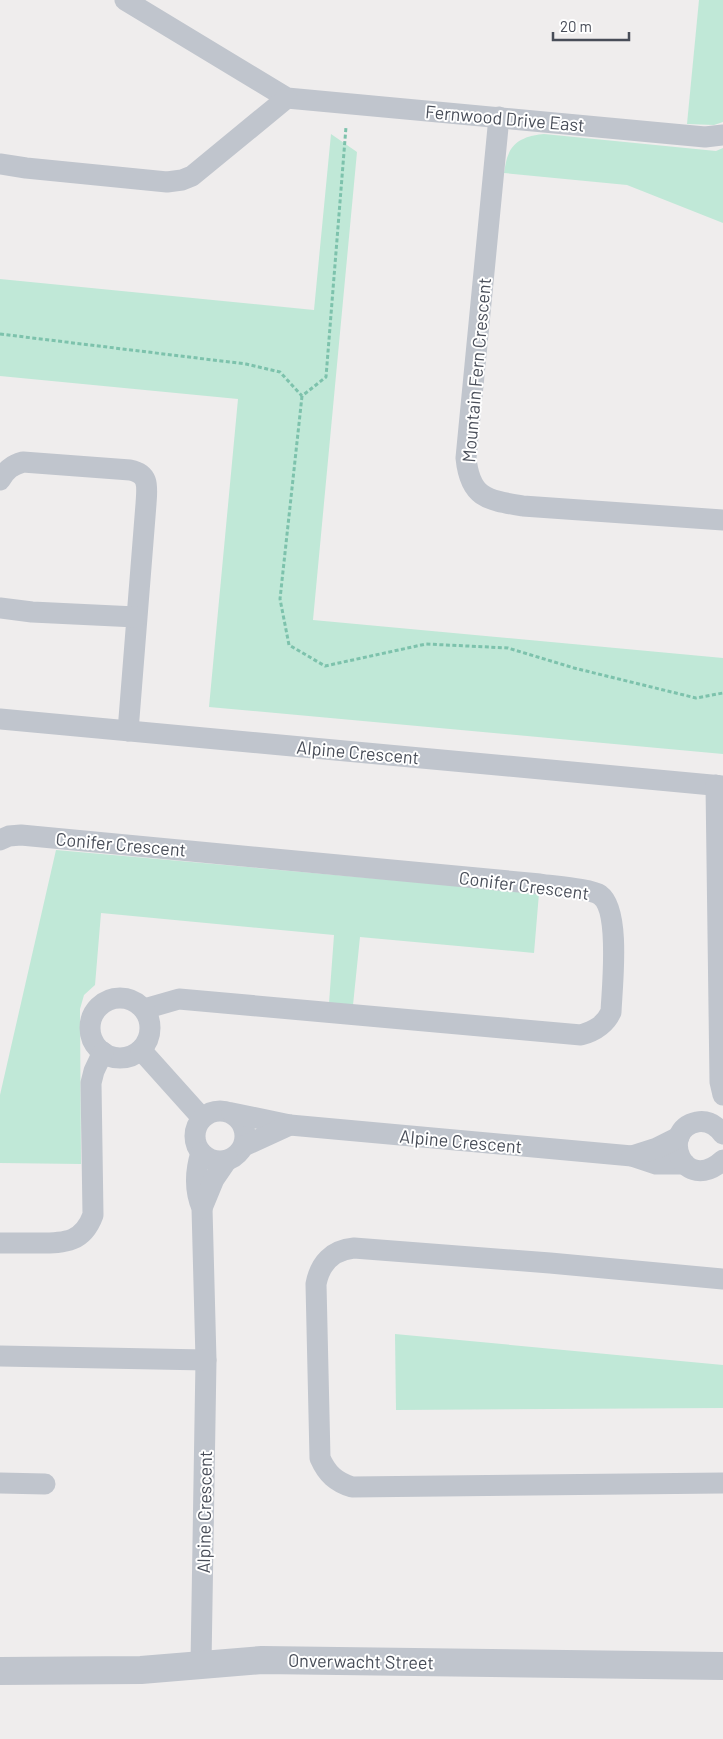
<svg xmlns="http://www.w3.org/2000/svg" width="723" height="1739" viewBox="0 0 723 1739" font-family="Barlow,sans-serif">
<rect width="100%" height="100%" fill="#efeded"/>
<g fill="#c0e8d7">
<path d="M699,0H723V122L714,125L687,124Z"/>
<path d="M331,134L357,152L313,620L723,658V754L209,707L238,399L0,376V279L314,310Z"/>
<path d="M544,134L716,151L723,148V223L627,185L504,173C505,167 506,159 509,153C515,139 531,135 544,134Z"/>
<path d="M56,850L539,893L534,953L360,937L353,1005L329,1003L334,935L101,913L95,985L84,995L80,1009L81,1164L0,1163V1095Z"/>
<path d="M395,1334L723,1365V1408L396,1410Z"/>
</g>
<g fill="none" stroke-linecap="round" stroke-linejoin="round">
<g stroke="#7dc2ac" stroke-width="3" stroke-dasharray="4 2.5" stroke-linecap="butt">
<path d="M0,334L246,364L280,372L302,396L326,377L346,127"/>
<path d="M302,396L280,599L289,645L325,666L426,644L508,648L574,668L696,698L723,693"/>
</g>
<g stroke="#c0c5cd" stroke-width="21">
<path d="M125,0L287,98L705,137L723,135"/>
<path d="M499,117L466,458C470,498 487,500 523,506L723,520"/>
<path d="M0,164L26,168L167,182L182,180L192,176L287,98"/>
<path d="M0,480C6,470 12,465 23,462L130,470C150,474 147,487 146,504L128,731"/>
<path d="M0,608L32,612L136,617"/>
<path d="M0,719L723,786"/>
<path d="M716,785L720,1082L723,1095"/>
<path d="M0,840L9,836L21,835L540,884C552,886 592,889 600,895C621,910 612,987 611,1012C605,1025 595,1031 581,1035L179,999L144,1009"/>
<circle cx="120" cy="1028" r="30"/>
<path d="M141,1050L202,1118"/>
<circle cx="220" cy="1136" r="25"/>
<path d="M232,1113L290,1125L632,1156L656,1164H685"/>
<path d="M723,1134C716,1125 708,1120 697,1122C658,1130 683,1196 723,1160"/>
<path d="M244,1146L290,1125"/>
<path d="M201,1153C195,1172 194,1189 202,1208L206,1360L201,1664"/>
<path d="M632,1156L657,1148L679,1137"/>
<path d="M202,1208L214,1179L227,1160"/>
<path d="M0,1243C13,1243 26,1243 39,1243C66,1243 83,1242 93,1215L91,1083L94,1071L103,1052"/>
<path d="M723,1279L550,1263L354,1248C332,1250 320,1263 316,1284L320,1458C327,1474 336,1482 352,1487L723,1483"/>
<path d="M0,1356L206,1360"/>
<path d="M0,1483L45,1484"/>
</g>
<path stroke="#c0c5cd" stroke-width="28" d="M0,1671L141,1670L262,1660L723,1666"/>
</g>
<g text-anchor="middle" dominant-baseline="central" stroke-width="4" stroke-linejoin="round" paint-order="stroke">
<g font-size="18" fill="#484d58" stroke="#fff">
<text transform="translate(505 118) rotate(5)">Fernwood Drive East</text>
<text transform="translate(476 370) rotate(-85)">Mountain Fern Crescent</text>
<text transform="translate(358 752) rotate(5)">Alpine Crescent</text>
<text transform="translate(121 844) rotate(5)">Conifer Crescent</text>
<text transform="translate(524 885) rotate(7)">Conifer Crescent</text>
<text transform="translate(461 1141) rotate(5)">Alpine Crescent</text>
<text transform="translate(204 1512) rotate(-89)">Alpine Crescent</text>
<text transform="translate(361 1661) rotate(1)">Onverwacht Street</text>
</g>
</g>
<path d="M553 32v8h76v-8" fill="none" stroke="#484d58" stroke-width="2.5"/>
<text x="560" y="32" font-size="15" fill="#484d58" stroke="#ffffff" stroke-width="4" paint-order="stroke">20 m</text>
</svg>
